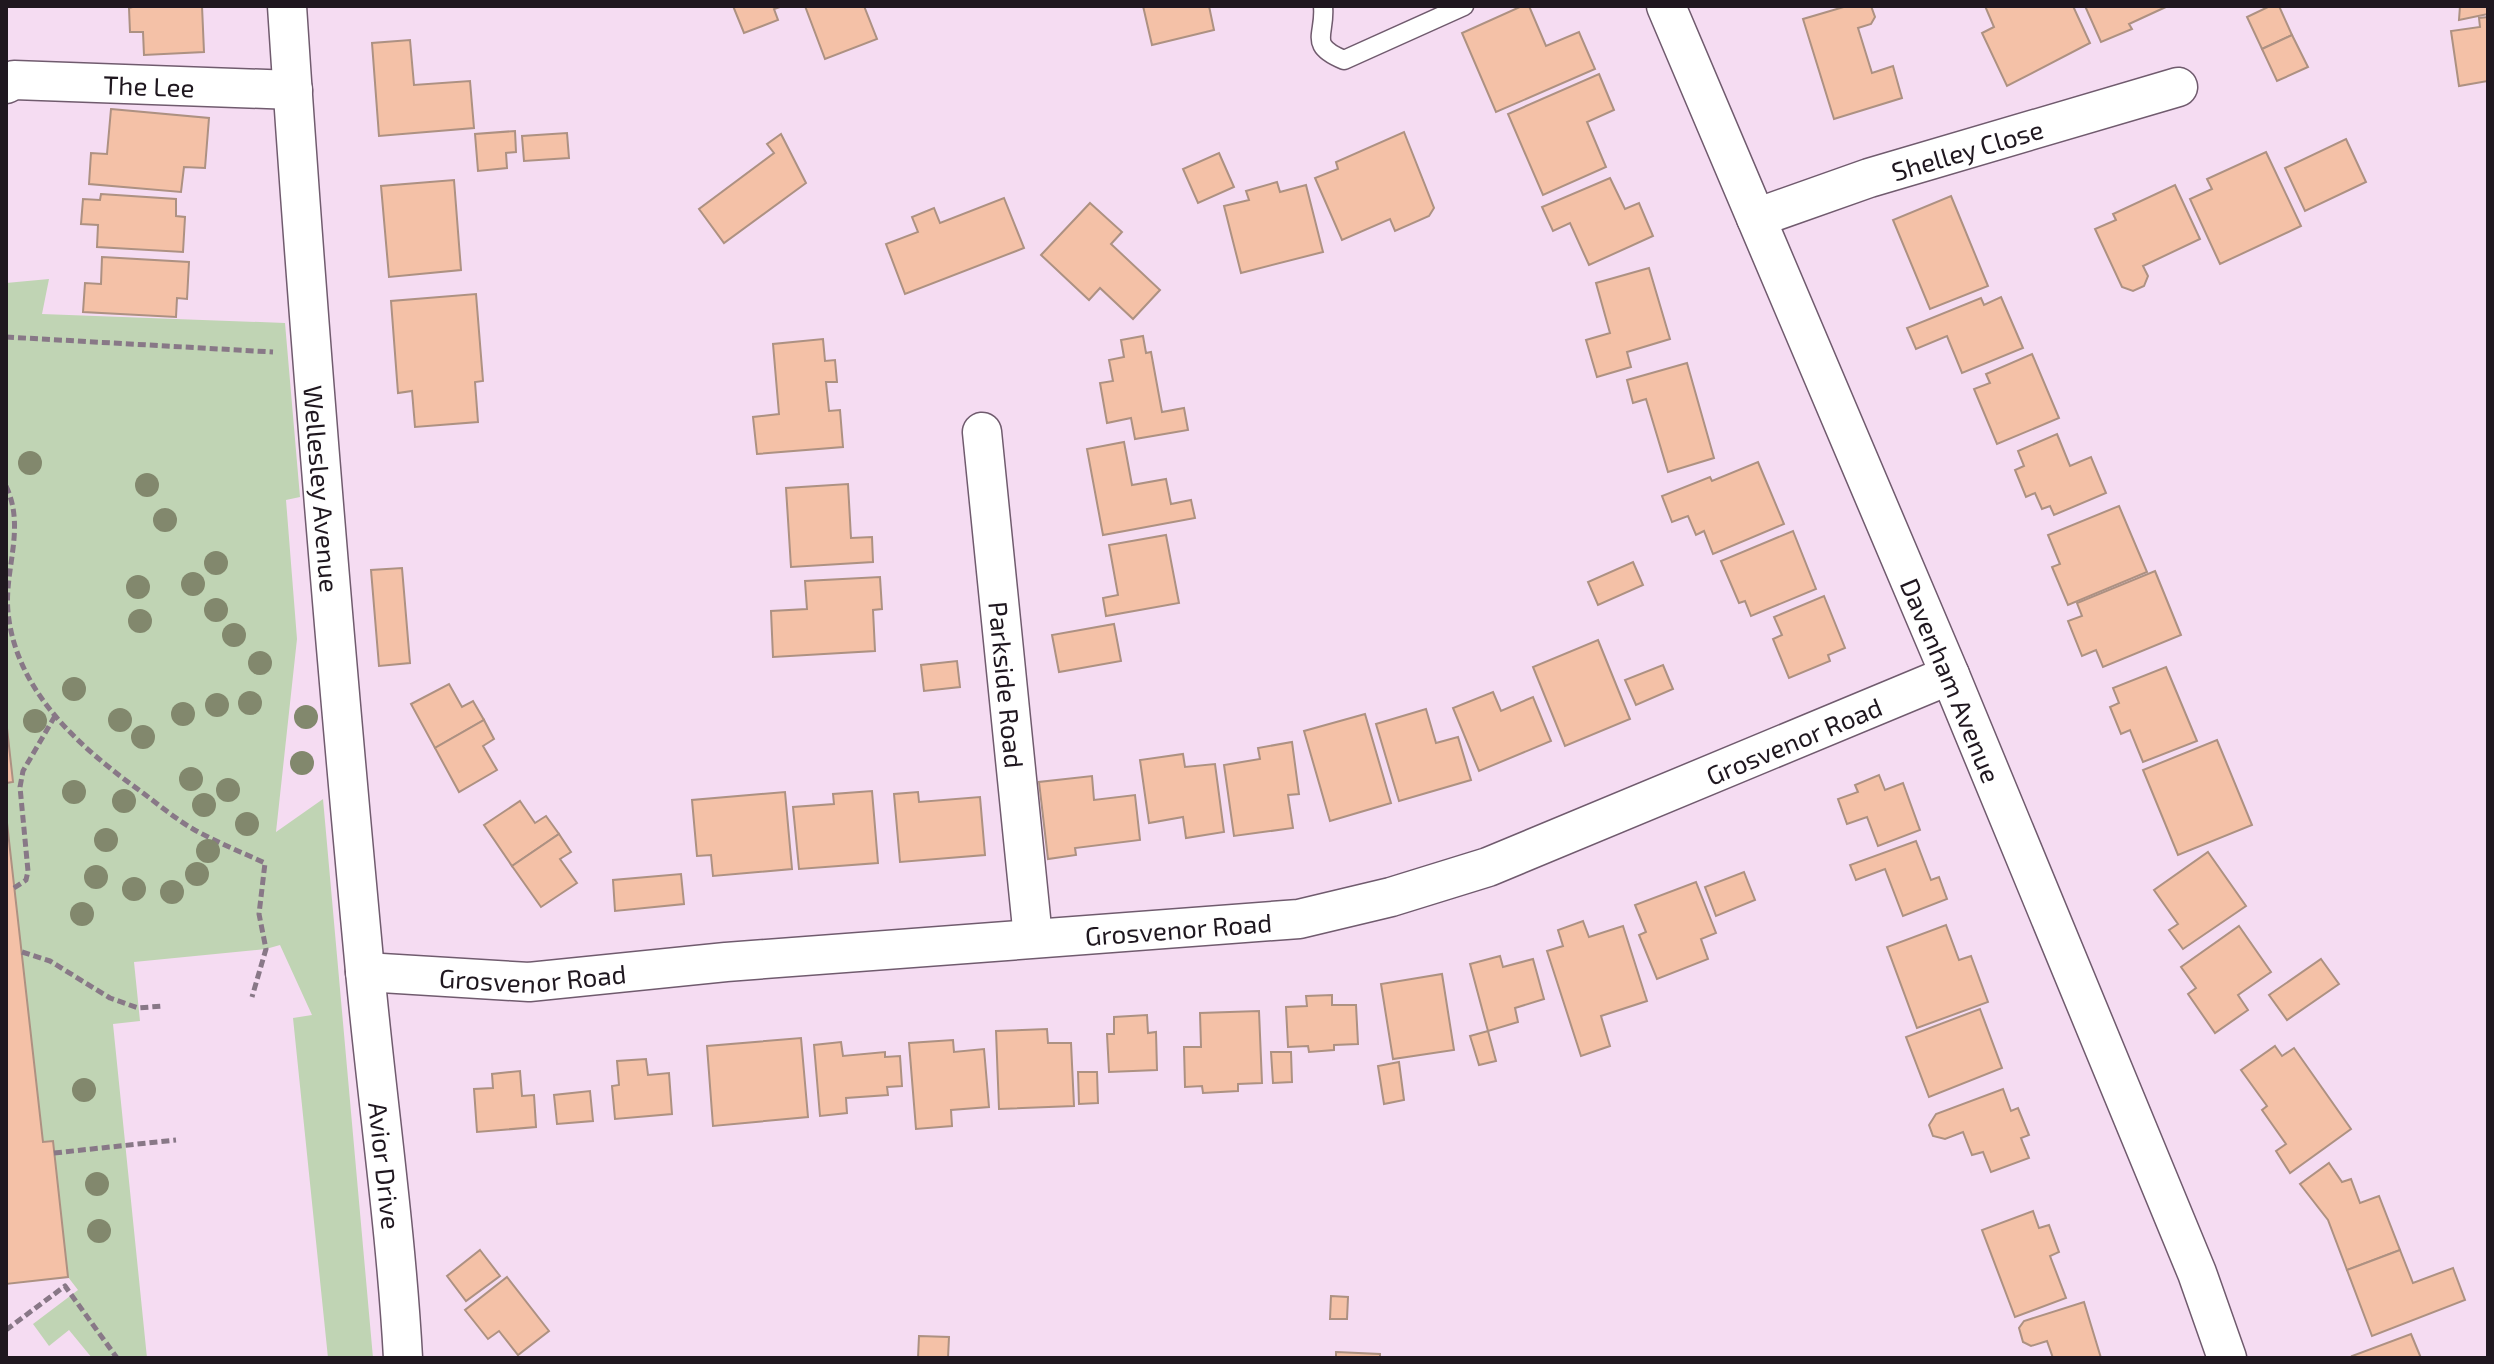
<svg xmlns="http://www.w3.org/2000/svg" width="2494" height="1364" viewBox="0 0 2494 1364" font-family="'Exo 2',sans-serif">
<rect width="100%" height="100%" fill="#f5dcf2"/>
<path fill="#c0d4b4" d="M49,279L42,314L285,323L300,497L286,500L297,639L276,832L323,799L373,1358H328L293,1018L312,1015L280,945L266,949L134,962L140,1021L113,1024L147,1358H92L69,1330L49,1346L33,1324L78,1290L68,1277L53,1142H43L6,815V783L13,781L6,719V283Z"/>
<g fill="#f4c1a7" stroke="#ad9182" stroke-width="2">
<path d="M136,6H202L204,52L144,55L143,32H130L129,8Z"/>
<path d="M733,6H783L774,9L778,20L744,33Z"/>
<path d="M805,6H864L877,39L825,59Z"/>
<path d="M1143,6H1209L1214,30L1152,45Z"/>
<path d="M1522,6H1529L1546,46L1579,32L1595,69L1496,112L1462,33Z"/>
<path d="M1847,6H1871L1875,17L1871,24L1858,28L1872,73L1893,66L1902,98L1834,119L1803,19Z"/>
<path d="M1985,6H2073L2090,43L2007,86L1982,33L1994,27Z"/>
<path d="M2085,6H2168L2129,24L2132,29L2101,42Z"/>
<path d="M2270,6H2279L2292,35L2262,49L2247,17Z"/>
<path d="M2460,6H2488V14L2459,20Z"/>
<path d="M2488,17V81L2459,86L2451,31L2480,27L2479,18Z"/>
<path d="M2292,35L2308,67L2277,81L2262,49Z"/>
<path d="M410,40L414,85L470,81L474,128L379,136L372,43Z"/>
<path d="M1599,74L1614,110L1587,122L1606,167L1543,195L1508,114Z"/>
<path d="M111,109L209,118L205,168L184,167L181,192L89,184L91,153L107,154Z"/>
<path d="M515,131L516,152L506,153L507,168L478,171L475,134Z"/>
<path d="M1404,132L1434,208L1429,216L1395,231L1390,219L1342,240L1315,178L1338,169L1336,162Z"/>
<path d="M567,133L569,158L524,161L522,136Z"/>
<path d="M781,134L806,183L724,243L699,209L774,153L767,144Z"/>
<path d="M2346,139L2366,182L2305,211L2285,168Z"/>
<path d="M2266,152L2301,226L2220,264L2190,199L2212,189L2207,179Z"/>
<path d="M1219,153L1234,187L1198,203L1183,169Z"/>
<path d="M1610,178L1625,209L1639,203L1653,236L1589,265L1570,223L1553,231L1542,207Z"/>
<path d="M454,180L461,270L389,277L381,186Z"/>
<path d="M1277,182L1280,192L1306,185L1323,252L1241,273L1224,206L1249,200L1246,191Z"/>
<path d="M2175,185L2200,239L2143,266L2148,276L2144,286L2133,291L2122,287L2095,229L2116,220L2113,214Z"/>
<path d="M101,194L176,199V216L185,217L183,252L97,247L98,225L81,224L83,199L100,200Z"/>
<path d="M1951,196L1988,286L1930,309L1893,220Z"/>
<path d="M1004,198L1024,248L905,294L886,244L918,232L912,217L934,208L940,223Z"/>
<path d="M1090,203L1122,232L1111,244L1160,290L1133,319L1100,288L1089,300L1041,255Z"/>
<path d="M102,257L189,262L187,299L177,298L176,317L83,312L85,283L101,284Z"/>
<path d="M1649,268L1670,339L1627,352L1631,367L1597,377L1586,340L1610,333L1596,283Z"/>
<path d="M476,294L483,381L475,382L478,422L415,427L412,391L398,393L391,301Z"/>
<path d="M2001,297L2023,348L1962,373L1947,336L1916,349L1907,328L1981,298L1984,305Z"/>
<path d="M1143,336L1146,353L1151,352L1162,412L1184,408L1188,430L1135,439L1131,418L1107,423L1100,383L1113,381L1109,360L1124,357L1121,340Z"/>
<path d="M823,339L825,361L835,360L837,382H826L829,411L840,410L843,447L757,454L753,417L779,414L773,344Z"/>
<path d="M2032,354L2059,418L1997,444L1974,389L1990,383L1986,374Z"/>
<path d="M1687,363L1714,458L1668,472L1646,399L1633,403L1627,380Z"/>
<path d="M2057,434L2070,466L2091,457L2106,493L2054,515L2050,506L2042,509L2035,493L2026,497L2015,470L2024,466L2018,451Z"/>
<path d="M1124,442L1132,485L1166,479L1171,504L1191,500L1195,518L1103,535L1087,449Z"/>
<path d="M1758,462L1784,524L1713,554L1704,531L1696,535L1688,516L1672,522L1662,496L1710,477L1712,481Z"/>
<path d="M848,484L851,538L872,537L873,562L791,567L786,488Z"/>
<path d="M2119,506L2147,572L2068,605L2052,567L2060,564L2048,535Z"/>
<path d="M1793,531L1816,589L1751,616L1745,601L1739,603L1721,561Z"/>
<path d="M1166,535L1179,603L1106,616L1103,598L1118,595L1109,545Z"/>
<path d="M1633,562L1643,585L1598,605L1588,582Z"/>
<path d="M402,568L410,663L379,666L371,570Z"/>
<path d="M2155,571L2181,635L2103,667L2096,650L2082,656L2068,621L2082,616L2077,603Z"/>
<path d="M880,577L882,609L873,610L875,651L773,657L771,611L807,609L805,581Z"/>
<path d="M1824,596L1845,648L1828,655L1830,661L1789,678L1773,639L1782,635L1774,617Z"/>
<path d="M1114,624L1121,661L1059,672L1052,635Z"/>
<path d="M1598,640L1630,719L1565,746L1533,667Z"/>
<path d="M957,661L960,687L924,691L921,665Z"/>
<path d="M1663,665L1673,689L1636,705L1625,680Z"/>
<path d="M2166,667L2197,741L2143,762L2130,730L2121,734L2110,707L2119,703L2113,688Z"/>
<path d="M449,684L462,707L473,701L484,720L435,748L411,704Z"/>
<path d="M1493,692L1501,711L1533,697L1551,741L1479,771L1453,708Z"/>
<path d="M1426,709L1436,743L1458,737L1471,780L1399,801L1376,724Z"/>
<path d="M1365,714L1391,803L1330,821L1304,731Z"/>
<path d="M6,719L13,782L6,783Z"/>
<path d="M484,720L494,739L483,746L497,770L459,792L435,748Z"/>
<path d="M2217,740L2252,825L2178,855L2143,770Z"/>
<path d="M1292,742L1299,794L1288,795L1293,828L1234,836L1224,765L1260,759L1258,748Z"/>
<path d="M1183,754L1185,767L1215,764L1224,832L1186,838L1183,817L1149,823L1140,760Z"/>
<path d="M1879,775L1885,790L1903,783L1920,830L1878,846L1867,817L1847,824L1838,799L1858,792L1855,785Z"/>
<path d="M1092,776L1094,800L1135,795L1140,840L1075,848L1076,855L1048,859L1039,782Z"/>
<path d="M872,791L878,863L799,869L793,807L834,804L833,794Z"/>
<path d="M785,792L792,869L713,876L711,855L697,856L692,800Z"/>
<path d="M918,792L919,802L980,797L985,855L900,862L894,794Z"/>
<path d="M520,801L535,823L546,816L559,834L512,866L484,825Z"/>
<path d="M6,814L43,1142L53,1141L68,1277L6,1284Z"/>
<path d="M559,834L571,852L560,859L577,883L541,907L512,866Z"/>
<path d="M1916,841L1931,880L1939,877L1947,899L1903,916L1885,869L1856,880L1850,865Z"/>
<path d="M2208,852L2246,906L2183,949L2169,930L2178,924L2154,890Z"/>
<path d="M1744,872L1755,900L1716,916L1705,887Z"/>
<path d="M681,874L684,904L615,911L613,880Z"/>
<path d="M1696,882L1716,933L1701,939L1708,959L1657,979L1639,935L1646,932L1635,905Z"/>
<path d="M1583,921L1589,937L1623,926L1647,1001L1601,1016L1610,1046L1581,1056L1547,951L1563,946L1558,930Z"/>
<path d="M1946,925L1959,960L1971,956L1988,1002L1917,1028L1887,947Z"/>
<path d="M2239,926L2271,972L2238,995L2248,1010L2215,1033L2188,994L2196,988L2181,967Z"/>
<path d="M1500,956L1503,967L1533,959L1544,999L1515,1008L1518,1022L1488,1031L1470,964Z"/>
<path d="M2321,959L2339,984L2287,1020L2269,995Z"/>
<path d="M1442,974L1454,1050L1393,1059L1381,984Z"/>
<path d="M1332,995V1005H1356L1358,1044L1334,1045V1050L1309,1052L1308,1046L1288,1047L1286,1007L1307,1006L1306,996Z"/>
<path d="M1980,1009L2002,1068L1929,1097L1906,1037Z"/>
<path d="M1259,1011L1262,1083L1238,1084V1091L1203,1093L1202,1086L1185,1087L1184,1047H1201L1200,1013Z"/>
<path d="M1147,1015L1148,1033L1156,1032L1157,1070L1109,1072L1107,1034H1114V1017Z"/>
<path d="M1047,1029L1048,1043H1071L1074,1106L999,1109L996,1031Z"/>
<path d="M1488,1031L1496,1061L1479,1065L1470,1036Z"/>
<path d="M801,1038L808,1117L713,1126L707,1046Z"/>
<path d="M953,1040L954,1052L984,1049L989,1107L951,1110L952,1126L916,1129L909,1043Z"/>
<path d="M841,1042L843,1056L885,1052V1057L900,1056L902,1086L887,1087L888,1095L846,1098L847,1113L820,1116L814,1045Z"/>
<path d="M2275,1046L2282,1056L2294,1048L2351,1129L2290,1173L2276,1151L2286,1144L2262,1110L2267,1106L2241,1070Z"/>
<path d="M1271,1052H1291L1292,1082L1273,1083Z"/>
<path d="M646,1059L648,1075L669,1073L672,1114L615,1119L612,1086L619,1085L617,1061Z"/>
<path d="M1399,1062L1404,1100L1384,1104L1378,1066Z"/>
<path d="M520,1071L522,1096L534,1095L536,1127L477,1132L474,1089L493,1088L492,1074Z"/>
<path d="M1078,1072H1097L1098,1103L1079,1104Z"/>
<path d="M2003,1089L2011,1111L2018,1108L2029,1135L2021,1138L2029,1158L1991,1172L1983,1152L1972,1155L1963,1132L1945,1139L1933,1136L1929,1125L1936,1114Z"/>
<path d="M590,1091L593,1121L557,1124L554,1095Z"/>
<path d="M2329,1163L2342,1182L2351,1179L2360,1203L2379,1196L2400,1250L2347,1270L2328,1220L2300,1184Z"/>
<path d="M2033,1211L2039,1228L2049,1225L2059,1252L2050,1256L2066,1298L2015,1317L1982,1230Z"/>
<path d="M480,1250L500,1276L466,1301L447,1276Z"/>
<path d="M2400,1250L2413,1283L2453,1268L2465,1300L2372,1336L2347,1270Z"/>
<path d="M507,1277L549,1331L518,1355L499,1331L488,1339L465,1310Z"/>
<path d="M1331,1296L1348,1297L1347,1319H1330Z"/>
<path d="M2084,1302L2101,1358H2053L2047,1341L2031,1346L2023,1342L2019,1328L2024,1321Z"/>
<path d="M2411,1334L2421,1358H2353L2352,1356Z"/>
<path d="M919,1336L949,1337L948,1358H874H918Z"/>
<path d="M1336,1352L1380,1354V1358H1336Z"/>
</g>
<g fill="none" stroke-linecap="round" stroke-linejoin="round">
<defs>
<path id="service" d="M1323,6C1326,35 1307,45 1344,60L1464,6"/>
<g id="minor">
<path id="s1" d="M287,6C308,328 335,650 365,971C377,1100 396,1229 403,1358"/>
<path id="s2" d="M1666,6L1950,675L2197,1273L2227,1358"/>
<path id="s3" d="M6,84L14,80L293,90"/>
<path id="s4" d="M1756,218L1869,178L2178,87"/>
<path id="s5" d="M982,432L1033,938"/>
<path id="s6" d="M365,972L529,982L726,962L1299,919L1391,897L1488,867L1950,675"/>
</g>
</defs>
<use href="#service" stroke="#705b6e" stroke-width="21"/>
<use href="#minor" stroke="#705b6e" stroke-width="41"/>
<g stroke="#887887" stroke-width="5" stroke-dasharray="8 4" stroke-linecap="butt">
<path d="M6,337L273,352"/>
<path d="M6,486C26,528 4,569 8,612C16,693 82,749 143,793C159,805 176,819 193,829C216,842 241,852 265,863L259,914L266,949L252,997"/>
<path d="M14,888L26,880L28,871L20,787L23,771L55,716"/>
<path d="M22,952L50,961L110,998L138,1008L163,1006"/>
<path d="M54,1153L176,1140"/>
<path d="M6,1330L65,1286L117,1358"/>
</g>
<use href="#service" stroke="#fff" stroke-width="18"/>
<use href="#minor" stroke="#fff" stroke-width="38"/>
</g>
<g fill="#82886d">
<circle cx="30" cy="463" r="12"/>
<circle cx="147" cy="485" r="12"/>
<circle cx="165" cy="520" r="12"/>
<circle cx="216" cy="563" r="12"/>
<circle cx="193" cy="584" r="12"/>
<circle cx="138" cy="587" r="12"/>
<circle cx="216" cy="610" r="12"/>
<circle cx="140" cy="621" r="12"/>
<circle cx="234" cy="635" r="12"/>
<circle cx="260" cy="663" r="12"/>
<circle cx="74" cy="689" r="12"/>
<circle cx="250" cy="703" r="12"/>
<circle cx="217" cy="705" r="12"/>
<circle cx="183" cy="714" r="12"/>
<circle cx="306" cy="717" r="12"/>
<circle cx="120" cy="720" r="12"/>
<circle cx="35" cy="721" r="12"/>
<circle cx="143" cy="737" r="12"/>
<circle cx="302" cy="763" r="12"/>
<circle cx="191" cy="779" r="12"/>
<circle cx="228" cy="790" r="12"/>
<circle cx="74" cy="792" r="12"/>
<circle cx="124" cy="801" r="12"/>
<circle cx="204" cy="805" r="12"/>
<circle cx="247" cy="824" r="12"/>
<circle cx="106" cy="840" r="12"/>
<circle cx="208" cy="851" r="12"/>
<circle cx="197" cy="874" r="12"/>
<circle cx="96" cy="877" r="12"/>
<circle cx="134" cy="889" r="12"/>
<circle cx="172" cy="892" r="12"/>
<circle cx="82" cy="914" r="12"/>
<circle cx="84" cy="1090" r="12"/>
<circle cx="97" cy="1184" r="12"/>
<circle cx="99" cy="1231" r="12"/>
</g>
<g text-anchor="middle" dominant-baseline="central" stroke-width="6" stroke-linejoin="round" paint-order="stroke">
<g font-size="26" fill="#1f171f" stroke="#fcecfa">
<text stroke="none"><textPath href="#s3" startOffset="144">The Lee</textPath></text>
<text stroke="none"><textPath href="#s4" startOffset="222">Shelley Close</textPath></text>
<text stroke="none"><textPath href="#s1" startOffset="484">Wellesley Avenue</textPath></text>
<text stroke="none"><textPath href="#s2" startOffset="732">Davenham Avenue</textPath></text>
<text stroke="none"><textPath href="#s5" startOffset="254">Parkside Road</textPath></text>
<text stroke="none"><textPath href="#s6" startOffset="1464">Grosvenor Road</textPath></text>
<text stroke="none"><textPath href="#s6" startOffset="816">Grosvenor Road</textPath></text>
<text stroke="none"><textPath href="#s6" startOffset="168">Grosvenor Road</textPath></text>
<text stroke="none"><textPath href="#s1" startOffset="1164">Avior Drive</textPath></text>
</g>
</g>
<rect width="2494" height="1364" fill="none" stroke="#1f171f" stroke-width="16"/>
</svg>
